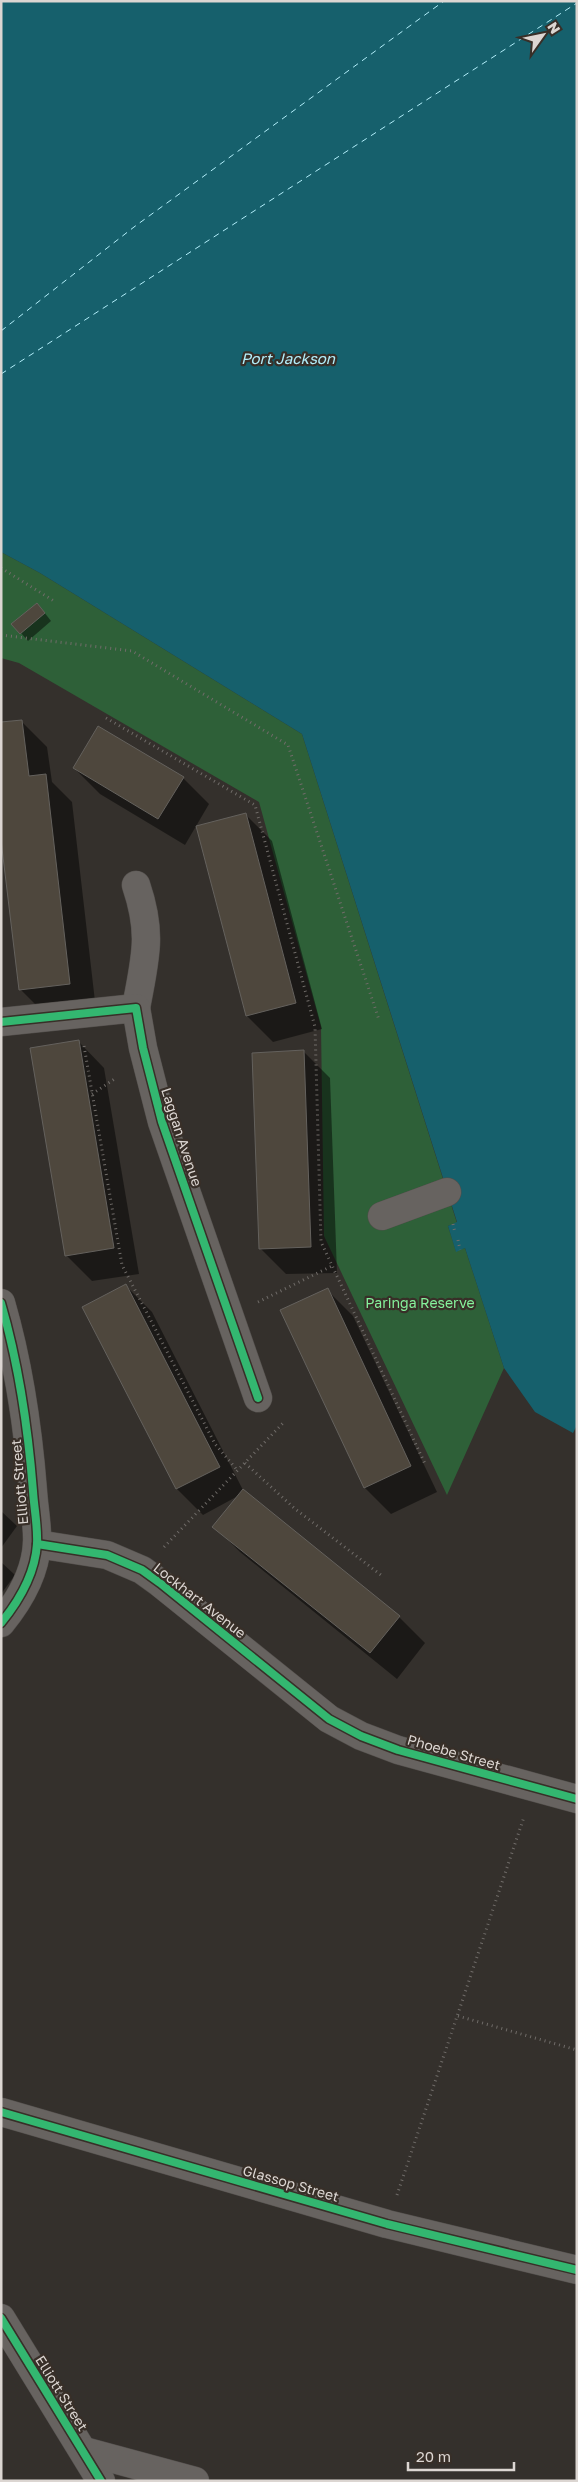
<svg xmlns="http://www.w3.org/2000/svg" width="578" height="2482" viewBox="0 0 578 2482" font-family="'Golos Text',sans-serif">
<rect width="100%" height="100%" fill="#34302c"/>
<path fill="#2e6038" d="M1,552L40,573L302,734L457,1223L448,1226L456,1251L465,1248L504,1368L447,1495L324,1236L321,1027L259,802L19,663L1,658Z"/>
<path fill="#16606c" d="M1,1H577V1425L573,1433L535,1412L504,1368L465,1248L456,1252L448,1226L457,1222L302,734L40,573L1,552Z"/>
<g fill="#0007">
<path d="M44,612L51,621L28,641L21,633Z"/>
<path d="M21,721L47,747L52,782L72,802L96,1010L46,1015L20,989Z"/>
<path d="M74,768L183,778L209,804L185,845L100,794Z"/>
<path d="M246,815L272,841L322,1029L273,1042L247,1016L197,827Z"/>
<path d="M78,1041L104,1068L139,1274L92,1281L66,1255Z"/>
<path d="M304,1052L330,1078L337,1273L286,1274L260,1248Z"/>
<path d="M126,1286L152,1312L244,1492L399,1617L425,1643L397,1679L240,1552L214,1526L238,1496L203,1515L177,1489Z"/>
<path d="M327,1290L353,1316L437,1492L391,1514L365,1488L282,1311Z"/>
<path d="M1,1511L17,1526L1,1548Z"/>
<path d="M1,1562L15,1575L1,1594Z"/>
</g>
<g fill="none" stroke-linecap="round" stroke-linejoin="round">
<g stroke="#b2eefa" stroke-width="1" stroke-dasharray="6 5" stroke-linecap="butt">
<path d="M1,331L134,227L444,1"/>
<path d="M1,374L577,3"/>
</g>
</g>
<g fill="#4e473d" stroke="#64615d">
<path d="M37,603L45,613L20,634L11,624Z"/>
<path d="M22,720L29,776L46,774L70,984L19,990L1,840V722Z"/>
<path d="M98,726L184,777L158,819L73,768Z"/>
<path d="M246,813L296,1003L246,1016L196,826Z"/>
<path d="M79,1040L114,1248L65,1256L30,1048Z"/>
<path d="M304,1050L311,1247L259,1249L252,1053Z"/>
<path d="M126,1284L220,1467L176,1489L82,1307Z"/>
<path d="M328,1288L411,1466L364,1488L280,1310Z"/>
<path d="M243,1489L400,1616L370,1653L212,1527Z"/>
</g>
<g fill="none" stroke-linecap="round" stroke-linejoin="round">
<defs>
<g id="minor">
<path d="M136,885C153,935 145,958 136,1008"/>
<path d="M1,1022L136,1008L143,1048L162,1122L258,1398"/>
<path d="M382,1216L447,1192"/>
<path d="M1,1303C19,1365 28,1427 33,1491C34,1508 38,1527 37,1544C35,1574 19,1601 1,1623"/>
<path d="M37,1544L107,1555L142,1570L160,1583L329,1719L361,1736L398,1750L577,1799"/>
<path d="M1,2112L387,2224L577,2270"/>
<path d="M1,2318L101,2481"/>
<path d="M84,2451L195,2481"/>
</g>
</defs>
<use href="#minor" stroke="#524e4b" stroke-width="29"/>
<g stroke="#706c69" stroke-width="3" stroke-dasharray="1 4" stroke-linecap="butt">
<path d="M1,568L54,601"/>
<path d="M1,635L132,651L288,745L379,1020"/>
<path d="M106,718L255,805L315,1027L321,1242L426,1466"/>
<path d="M84,1046L122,1265L215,1444L238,1471"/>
<path d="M92,1094L116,1078"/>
<path d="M453,1224L455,1233"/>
<path d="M458,1240L460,1250"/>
<path d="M258,1302L332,1266"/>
<path d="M245,1463L294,1508L381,1575"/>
<path d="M164,1547L285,1421"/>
<path d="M458,2016L577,2050"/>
<path d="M397,2195L524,1817"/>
</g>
<use href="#minor" stroke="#676360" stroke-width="28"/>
<defs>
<g id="cycleway">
<path d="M1,1022L136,1008L143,1048L162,1122L258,1398"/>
<path d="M1,1303C19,1365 28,1427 33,1491C34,1508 38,1527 37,1544C35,1574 19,1601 1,1623"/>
<path d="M37,1544L107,1555L142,1570L160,1583L329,1719L361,1736L398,1750L577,1799"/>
<path d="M1,2112L387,2224L577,2270"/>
<path d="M1,2318L101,2481"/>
</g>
</defs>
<use href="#cycleway" stroke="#382f28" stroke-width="11"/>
<use href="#cycleway" stroke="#33b770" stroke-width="8"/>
</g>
<g text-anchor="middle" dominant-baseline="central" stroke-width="4.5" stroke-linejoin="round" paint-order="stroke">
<g font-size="14" fill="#dcd6d2" stroke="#382f28">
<text transform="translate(182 1137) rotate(72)">Laggan Avenue</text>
<text transform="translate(19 1482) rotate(-95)">Elliott Street</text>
<text transform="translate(200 1600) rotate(38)">Lockhart Avenue</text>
<text transform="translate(454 1752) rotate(16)">Phoebe Street</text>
<text transform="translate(291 2183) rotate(16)">Glassop Street</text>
<text transform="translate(62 2393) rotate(58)">Elliott Street</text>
</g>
<g font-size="14" fill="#85f29c" stroke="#382f28">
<text x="420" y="1302">Paringa Reserve</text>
</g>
<g font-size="15" font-style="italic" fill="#b2eefa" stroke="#382f28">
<text x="288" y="358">Port Jackson</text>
</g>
</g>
<rect width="578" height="2482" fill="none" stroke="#dcd6d2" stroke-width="5"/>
<g transform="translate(543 35) rotate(57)" stroke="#382f28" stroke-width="4" paint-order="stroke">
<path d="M0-4L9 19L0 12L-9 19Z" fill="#dcd6d2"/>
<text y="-8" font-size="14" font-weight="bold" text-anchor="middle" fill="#dcd6d2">N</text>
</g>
<path d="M408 2462v8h106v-8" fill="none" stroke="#dcd6d2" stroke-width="2.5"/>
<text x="416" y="2462" font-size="15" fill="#dcd6d2" stroke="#382f28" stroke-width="4" paint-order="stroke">20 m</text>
</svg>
